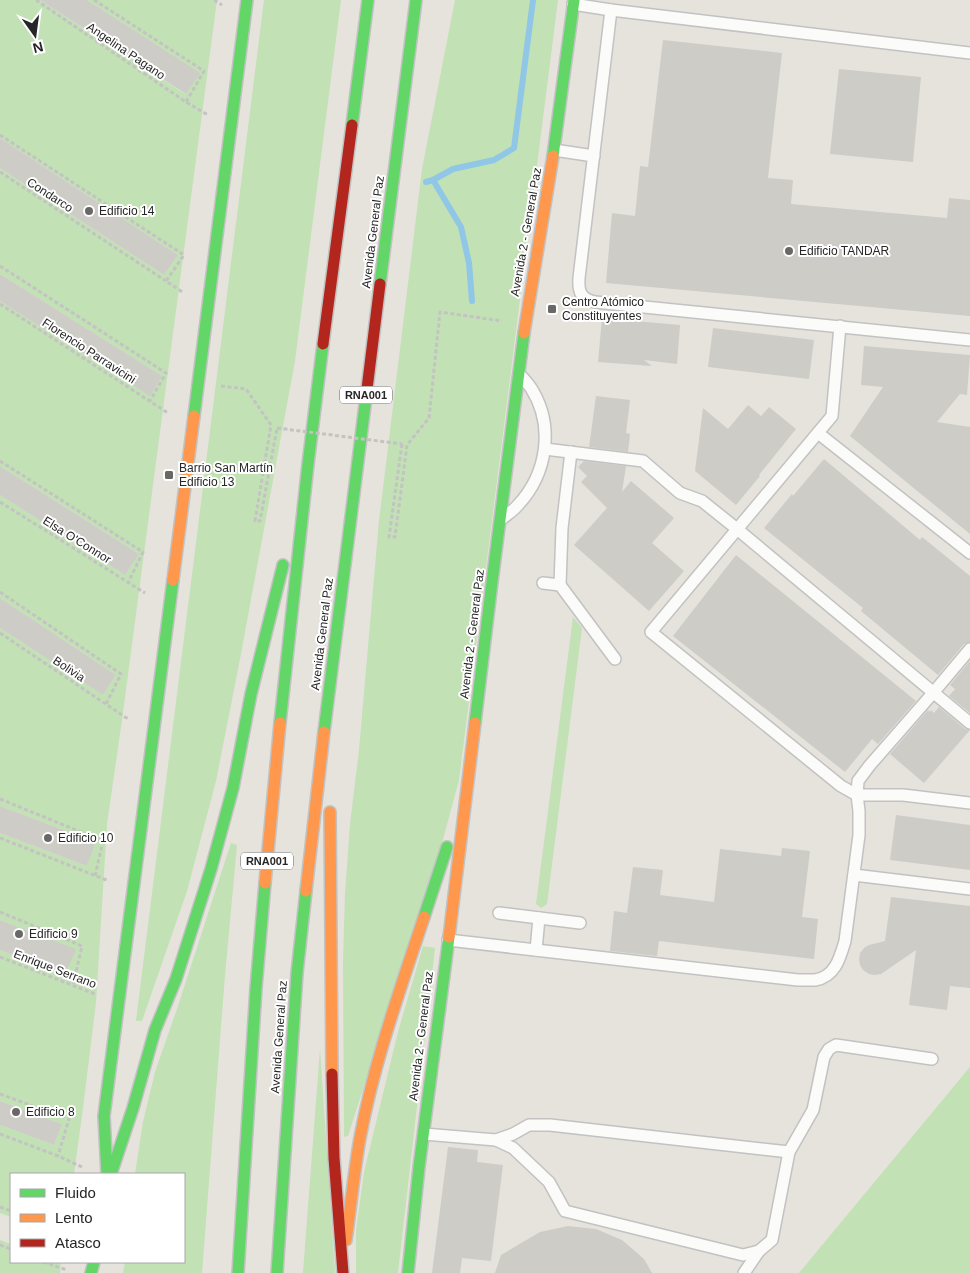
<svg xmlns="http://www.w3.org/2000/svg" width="970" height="1273" viewBox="0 0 970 1273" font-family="Helvetica,sans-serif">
<rect width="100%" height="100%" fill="#e5e3dc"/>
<g fill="#c2e1b5">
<path d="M0,0H40L185,94L199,73L87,0H217L122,720L107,824L96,1002L83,1108L74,1174H11V1217L0,1213V1125L54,1145L62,1124L0,1101V950L65,975L75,949L0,920V833L87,866L96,842L0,806V628L103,695L116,675L0,598V495L125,575L139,554L0,466V301L150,395L162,376L0,274V168L164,275L178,255L0,138Z"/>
<path d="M264,0H341L295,361L240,659L216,781L187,891L142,1021H136Z"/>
<path d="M455,0H558L459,780L444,836L348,1136L344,1137L343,961L345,893L350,824L359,750L379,521L422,169Z"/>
<path d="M573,617L582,628L547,904L541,908L536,904Z"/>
<path d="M231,843L237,845L225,975L202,1273H123L125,1262H184V1174H135L143,1122L155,1072L177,1009Z"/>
<path d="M423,946L435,948L398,1273H356V1231L364,1172L398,1032Z"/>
<path d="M320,1049L335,1273H303Z"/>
<path d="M970,1067V1273H799Z"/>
<path d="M0,1240L11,1244V1262H61L60,1273H0Z"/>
</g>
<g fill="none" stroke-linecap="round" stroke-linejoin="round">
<g stroke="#90c6e6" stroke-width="6">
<path d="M433,180L461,227L469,263L472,301"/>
<path d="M426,182L433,180L453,169L494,160L514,148L533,0"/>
</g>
</g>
<g fill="#ceccc7">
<path d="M40,0H87L200,73L186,94Z"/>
<path d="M663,40L782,53L768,178L793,180L791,204L947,218L949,198L970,200V316L606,283L612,213L635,216L640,166L648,167Z"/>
<path d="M839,69L921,77L913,162L830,154Z"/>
<path d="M0,138L178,255L164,275L0,168Z"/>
<path d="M0,274L162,376L150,396L0,301Z"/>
<path d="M602,318L680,325L677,364L644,360L652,366L598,362Z"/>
<path d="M713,328L814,340L809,379L708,367Z"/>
<path d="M864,346L970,355L967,395L960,394L937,422L970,427V534L850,436L883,387L861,385Z"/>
<path d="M596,396L630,400L626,433L630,434L628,452L589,447Z"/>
<path d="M748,405L761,416L769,407L796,429L759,475L760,476L736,505L695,471L703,408L728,429Z"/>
<path d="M824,459L920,540L922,537L970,576V642L964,644L938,675L861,611L863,608L764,528L792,494L793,496Z"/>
<path d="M584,461L626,466L622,492L631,481L674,518L652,543L684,571L649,611L574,545L607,508L581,482L587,476L578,467Z"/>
<path d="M0,466L139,554L125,575L0,495Z"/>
<path d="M736,555L916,701L878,744L872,739L845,772L673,636Z"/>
<path d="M0,598L116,675L103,695L0,628Z"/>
<path d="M970,661V713L949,696L955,689L950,685Z"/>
<path d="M939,707L965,729L970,730L924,783L890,754L928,710L930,712L931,710L934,713Z"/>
<path d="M0,806L96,842L87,866L0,833Z"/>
<path d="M896,815L970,825V870L890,860Z"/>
<path d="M782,848L810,851L802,917L818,919L814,959L659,941L657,956L610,951L614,911L627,913L633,867L663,870L660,895L714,902L720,849L781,856Z"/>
<path d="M891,897L970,906V988L950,986L947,1010L909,1005L916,950L881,974L874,975L869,974L863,970L860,965L859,959L860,953L864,948L869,945L885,941Z"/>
<path d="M0,920L76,949L65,975L0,950Z"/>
<path d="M0,1101L62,1124L54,1145L0,1125Z"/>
<path d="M448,1147L478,1150L477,1162L503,1165L491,1261L462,1258L460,1273H432Z"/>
<path d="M568,1226L596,1229L622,1240L644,1259L652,1273H495L501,1255L540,1232Z"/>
</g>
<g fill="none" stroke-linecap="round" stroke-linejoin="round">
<defs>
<g id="lane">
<path d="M573,4L611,10L970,53"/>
<path d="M611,10L579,278C578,292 581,299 595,302L970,340"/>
<path d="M554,150L594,156"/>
<path d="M840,326L832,416L651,632L841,786L857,795H903L970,803"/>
<path d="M818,433L970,553"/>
<path d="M545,449L643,461L680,493L702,501L737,529L970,723"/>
<path d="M503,518C508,514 514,510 518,505C547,474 555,426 531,388C528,384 525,380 521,376"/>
<path d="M543,583L560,585L615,659"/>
<path d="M560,585L562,528L571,452"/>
<path d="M854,875L970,889"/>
<path d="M499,913L580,923"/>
<path d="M448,940L798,980C804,980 809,980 815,980C835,977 840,958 845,941L859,835V811L857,795L858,781L870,765L933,693L970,649"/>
<path d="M536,950L539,918"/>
<path d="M424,1134L496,1140L513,1134L529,1125H550L789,1152"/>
<path d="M496,1140L513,1148L549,1182L565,1211L743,1255L759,1251L772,1240L789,1152L813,1110L824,1057L829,1049L836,1045L932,1059"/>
<path d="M744,1273L759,1251"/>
</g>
<g id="fast">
<path d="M352,125L368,0"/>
<path d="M553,156L574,0"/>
<path d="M380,284L416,0"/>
<path d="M194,416L247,0"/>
<path d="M280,723L308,464L323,344"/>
<path d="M475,723L492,582L524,333"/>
<path d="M324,732L366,397"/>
<path d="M424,917L447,847"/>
<path d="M107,1174L104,1116L173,580"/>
<path d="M111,1174L133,1108L155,1030L176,979L211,869L233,788L251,694L283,565"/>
<path d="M91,1273L94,1262"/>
<path d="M238,1273L256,988L265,883"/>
<path d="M277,1273L297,973L306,891"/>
<path d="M408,1273L419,1167L449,937"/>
</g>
<g id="slow">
<path d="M524,333L553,156"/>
<path d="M173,580L194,416"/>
<path d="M330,812L332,1074"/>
<path d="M265,883L280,723"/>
<path d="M306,891L324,732"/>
<path d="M449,937L475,723"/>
<path d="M346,1240C351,1206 354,1171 360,1138C374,1062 400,990 424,917"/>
</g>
<g id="jam">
<path d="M323,344L352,125"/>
<path d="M366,397L380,284"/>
<path d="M332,1074L334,1158L343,1273"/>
</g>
</defs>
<use href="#lane" stroke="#c2c2c2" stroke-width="14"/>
<use href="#fast" stroke="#c2c2c2" stroke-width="14"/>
<use href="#slow" stroke="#c2c2c2" stroke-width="14"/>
<use href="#jam" stroke="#c2c2c2" stroke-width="14"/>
<g stroke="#c3c3c2" stroke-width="3" stroke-dasharray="4 2.5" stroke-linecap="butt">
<path d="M36,0L186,102L208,115"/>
<path d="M94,0L204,71L186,102"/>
<path d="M214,0L222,5"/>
<path d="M0,135L184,255L166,281L184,293"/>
<path d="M0,172L166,281"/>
<path d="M0,266L166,373L150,401"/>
<path d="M0,304L168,413"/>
<path d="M221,386L246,389L271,425L255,521H260L277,428"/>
<path d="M402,444L389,537H395L407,445L429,418L440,312L502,321"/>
<path d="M0,461L143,552L128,583"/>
<path d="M0,502L145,593"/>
<path d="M0,592L121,674L106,704"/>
<path d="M0,633L128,719"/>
<path d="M0,799L103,841L95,876"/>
<path d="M0,838L109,881"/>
<path d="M0,912L82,946L73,985"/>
<path d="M0,957L95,994"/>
<path d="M0,1094L69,1119L58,1156"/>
<path d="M0,1134L58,1156L82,1167"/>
<path d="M0,1207L11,1211"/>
<path d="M0,1245L11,1249"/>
<path d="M43,1262L67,1270"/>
</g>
<use href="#lane" stroke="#fbfbfa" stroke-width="11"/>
<use href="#fast" stroke="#63d668" stroke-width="11"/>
<use href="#slow" stroke="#ff974d" stroke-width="11"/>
<use href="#jam" stroke="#b3261e" stroke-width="11"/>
<path stroke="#c3c3c2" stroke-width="3" stroke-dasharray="4 2.5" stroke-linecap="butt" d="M277,428L402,444"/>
</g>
<g fill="#696866" stroke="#fff" stroke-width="2">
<circle cx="89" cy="211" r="5"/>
<circle cx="789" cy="251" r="5"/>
<rect x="547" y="304" width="10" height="10" rx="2.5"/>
<rect x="164" y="470" width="10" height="10" rx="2.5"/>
<circle cx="48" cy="838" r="5"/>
<circle cx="19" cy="934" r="5"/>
<circle cx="16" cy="1112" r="5"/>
</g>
<g text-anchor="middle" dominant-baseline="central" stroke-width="4" stroke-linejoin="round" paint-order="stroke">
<g fill="#fff" stroke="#676767" stroke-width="1">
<rect x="340" y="386.5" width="52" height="17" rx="4"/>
<rect x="241" y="852.5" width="52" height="17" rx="4"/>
</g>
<g font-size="11" font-weight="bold" fill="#262626">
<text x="366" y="395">RNA001</text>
<text x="267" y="861">RNA001</text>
</g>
<g font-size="12" fill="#262626" stroke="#fff">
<text transform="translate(126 51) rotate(34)">Angelina Pagano</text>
<text transform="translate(50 195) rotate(33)">Condarco</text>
<text transform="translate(373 232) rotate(-83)">Avenida General Paz</text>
<text transform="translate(526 232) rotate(-80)">Avenida 2 - General Paz</text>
<text transform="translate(89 351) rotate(33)">Florencio Parravicini</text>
<text transform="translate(77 540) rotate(32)">Elsa O'Connor</text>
<text transform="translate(322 634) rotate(-83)">Avenida General Paz</text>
<text transform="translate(472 634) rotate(-83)">Avenida 2 - General Paz</text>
<text transform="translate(69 669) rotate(34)">Bolivia</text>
<text transform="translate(55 969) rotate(21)">Enrique Serrano</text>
<text transform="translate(421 1036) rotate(-83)">Avenida 2 - General Paz</text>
<text transform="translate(279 1037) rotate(-86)">Avenida General Paz</text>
</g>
<g font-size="12" fill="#262626" stroke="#fff" text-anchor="start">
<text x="99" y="211">Edificio 14</text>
<text x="799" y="251">Edificio TANDAR</text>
<text x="562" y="302">Centro Atómico<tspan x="562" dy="14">Constituyentes</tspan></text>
<text x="179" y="468">Barrio San Martín<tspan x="179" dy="14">Edificio 13</tspan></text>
<text x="58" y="838">Edificio 10</text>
<text x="29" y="934">Edificio 9</text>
<text x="26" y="1112">Edificio 8</text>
</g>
</g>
<rect x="10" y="1173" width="175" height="90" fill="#ffffff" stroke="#a8a8a8"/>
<rect x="20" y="1189" width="25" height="8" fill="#63d668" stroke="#a8a8a8"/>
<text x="55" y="1198" font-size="15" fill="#262626">Fluido</text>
<rect x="20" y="1214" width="25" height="8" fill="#ff974d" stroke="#a8a8a8"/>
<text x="55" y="1223" font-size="15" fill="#262626">Lento</text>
<rect x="20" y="1239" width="25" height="8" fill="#b3261e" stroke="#a8a8a8"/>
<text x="55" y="1248" font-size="15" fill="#262626">Atasco</text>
<g transform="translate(35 35) rotate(166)" stroke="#ffffff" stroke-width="4" paint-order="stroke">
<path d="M0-4L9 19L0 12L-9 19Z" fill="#262626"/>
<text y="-8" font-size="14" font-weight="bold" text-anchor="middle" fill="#262626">N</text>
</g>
</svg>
